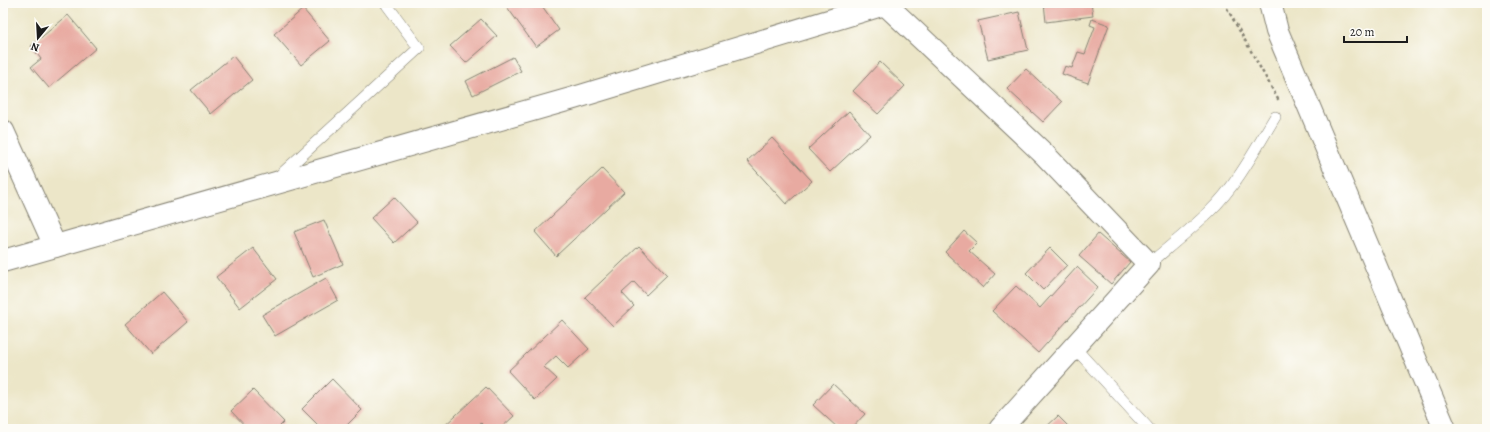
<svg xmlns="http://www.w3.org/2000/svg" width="1490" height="432" viewBox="0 0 1490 432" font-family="Alegreya,serif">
<rect width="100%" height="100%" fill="#fdfcf7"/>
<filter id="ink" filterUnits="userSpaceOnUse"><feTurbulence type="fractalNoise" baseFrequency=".025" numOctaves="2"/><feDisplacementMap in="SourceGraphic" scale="8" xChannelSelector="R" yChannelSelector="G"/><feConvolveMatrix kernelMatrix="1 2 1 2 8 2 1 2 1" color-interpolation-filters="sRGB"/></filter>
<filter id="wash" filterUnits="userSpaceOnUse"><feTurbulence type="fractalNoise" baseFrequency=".012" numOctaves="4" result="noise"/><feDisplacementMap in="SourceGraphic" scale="16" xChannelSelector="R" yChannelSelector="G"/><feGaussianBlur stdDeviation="0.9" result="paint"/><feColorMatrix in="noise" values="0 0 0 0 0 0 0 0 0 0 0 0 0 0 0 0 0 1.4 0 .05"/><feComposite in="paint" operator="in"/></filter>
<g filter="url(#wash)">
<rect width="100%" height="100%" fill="#ece6c8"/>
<g id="blocks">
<g fill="#e8aaa1">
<path d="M513,3H540L559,30L536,47L507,7Z"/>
<path d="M1044,3H1091L1093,16L1046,22Z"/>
<path d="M303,9L330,41L301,65L274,34Z"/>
<path d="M1019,12L1028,50L988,59L978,21Z"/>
<path d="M68,15L96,48L49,88L31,67L41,59L31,46Z"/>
<path d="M481,19L497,36L466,63L450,46Z"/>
<path d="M1092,19L1109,25L1088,83L1062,74L1065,66L1072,68L1078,52L1085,54L1095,27L1090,25Z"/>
<path d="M233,56L252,80L211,114L191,90Z"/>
<path d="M513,57L521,71L473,95L466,81Z"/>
<path d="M880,62L905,86L878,114L853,91Z"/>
<path d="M1026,69L1062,102L1043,122L1007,89Z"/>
<path d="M849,111L870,135L830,172L808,149Z"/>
<path d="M772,138L812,181L786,204L747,161Z"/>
<path d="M602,169L624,192L556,256L535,232Z"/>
<path d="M394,197L417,222L394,243L371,218Z"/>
<path d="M324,220L343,264L313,277L294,232Z"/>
<path d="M964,231L977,243L969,251L995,274L983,288L945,252Z"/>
<path d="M1098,234L1130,262L1111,284L1079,256Z"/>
<path d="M639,246L667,275L646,295L634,282L622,293L634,306L613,326L585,297Z"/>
<path d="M253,248L277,279L240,308L216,277Z"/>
<path d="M1050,248L1067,265L1043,290L1026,273Z"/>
<path d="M1077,267L1098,287L1038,353L992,311L1016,286L1040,308Z"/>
<path d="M326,278L338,300L275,336L262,315Z"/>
<path d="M162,292L188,322L151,354L125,324Z"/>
<path d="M562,320L589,349L568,368L556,356L544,367L557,379L535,400L508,371Z"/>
<path d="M332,379L362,410L343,429H322L302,409Z"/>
<path d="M833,384L865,414L851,429H839L813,405Z"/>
<path d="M486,387L514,416L500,429H487L481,423L474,429H441Z"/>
<path d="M253,390L284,422L277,429H248L231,411Z"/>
<path d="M1058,416L1071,429H1044Z"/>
</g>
</g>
</g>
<g filter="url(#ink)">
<use href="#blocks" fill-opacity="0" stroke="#848172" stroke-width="1"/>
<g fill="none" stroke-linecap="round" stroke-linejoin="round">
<defs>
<g id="service">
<path d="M277,178L419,48L387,5"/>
<path d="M1149,264C1169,247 1190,230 1209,212C1237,185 1255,150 1275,117"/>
<path d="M1074,347L1149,429"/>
</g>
<g id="minor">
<path d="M884,3L1044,154L1149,264L1000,429"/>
<path d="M3,131L55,246"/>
</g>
<path id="tertiary" d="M3,261L574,98L888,3"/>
<path id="primary" d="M1270,3L1277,31L1445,429"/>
</defs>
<use href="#service" stroke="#848172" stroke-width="12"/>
<use href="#minor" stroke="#848172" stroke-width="24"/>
<use href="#tertiary" stroke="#848172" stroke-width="24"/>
<use href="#primary" stroke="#848172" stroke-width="24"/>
<path stroke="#848172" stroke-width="2.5" stroke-dasharray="3 3" stroke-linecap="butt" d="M1224,3L1279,101"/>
<use href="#service" stroke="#fff" stroke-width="11"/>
<use href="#minor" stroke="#fff" stroke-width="22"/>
<use href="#tertiary" stroke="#fff" stroke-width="22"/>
<use href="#primary" stroke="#fff" stroke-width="22"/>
</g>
</g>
<rect width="1490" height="432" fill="none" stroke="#fdfcf7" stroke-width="16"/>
<g transform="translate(38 38) rotate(198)" stroke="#fdfcf7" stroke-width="3" paint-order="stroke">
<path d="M0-3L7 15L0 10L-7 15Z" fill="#1c1c1c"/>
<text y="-6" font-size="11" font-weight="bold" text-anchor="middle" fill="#1c1c1c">N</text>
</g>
<path d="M1344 36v6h63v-6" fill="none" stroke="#1c1c1c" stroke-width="2"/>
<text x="1350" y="36" font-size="12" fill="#1c1c1c" stroke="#fdfcf7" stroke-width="3" paint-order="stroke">20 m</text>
</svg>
